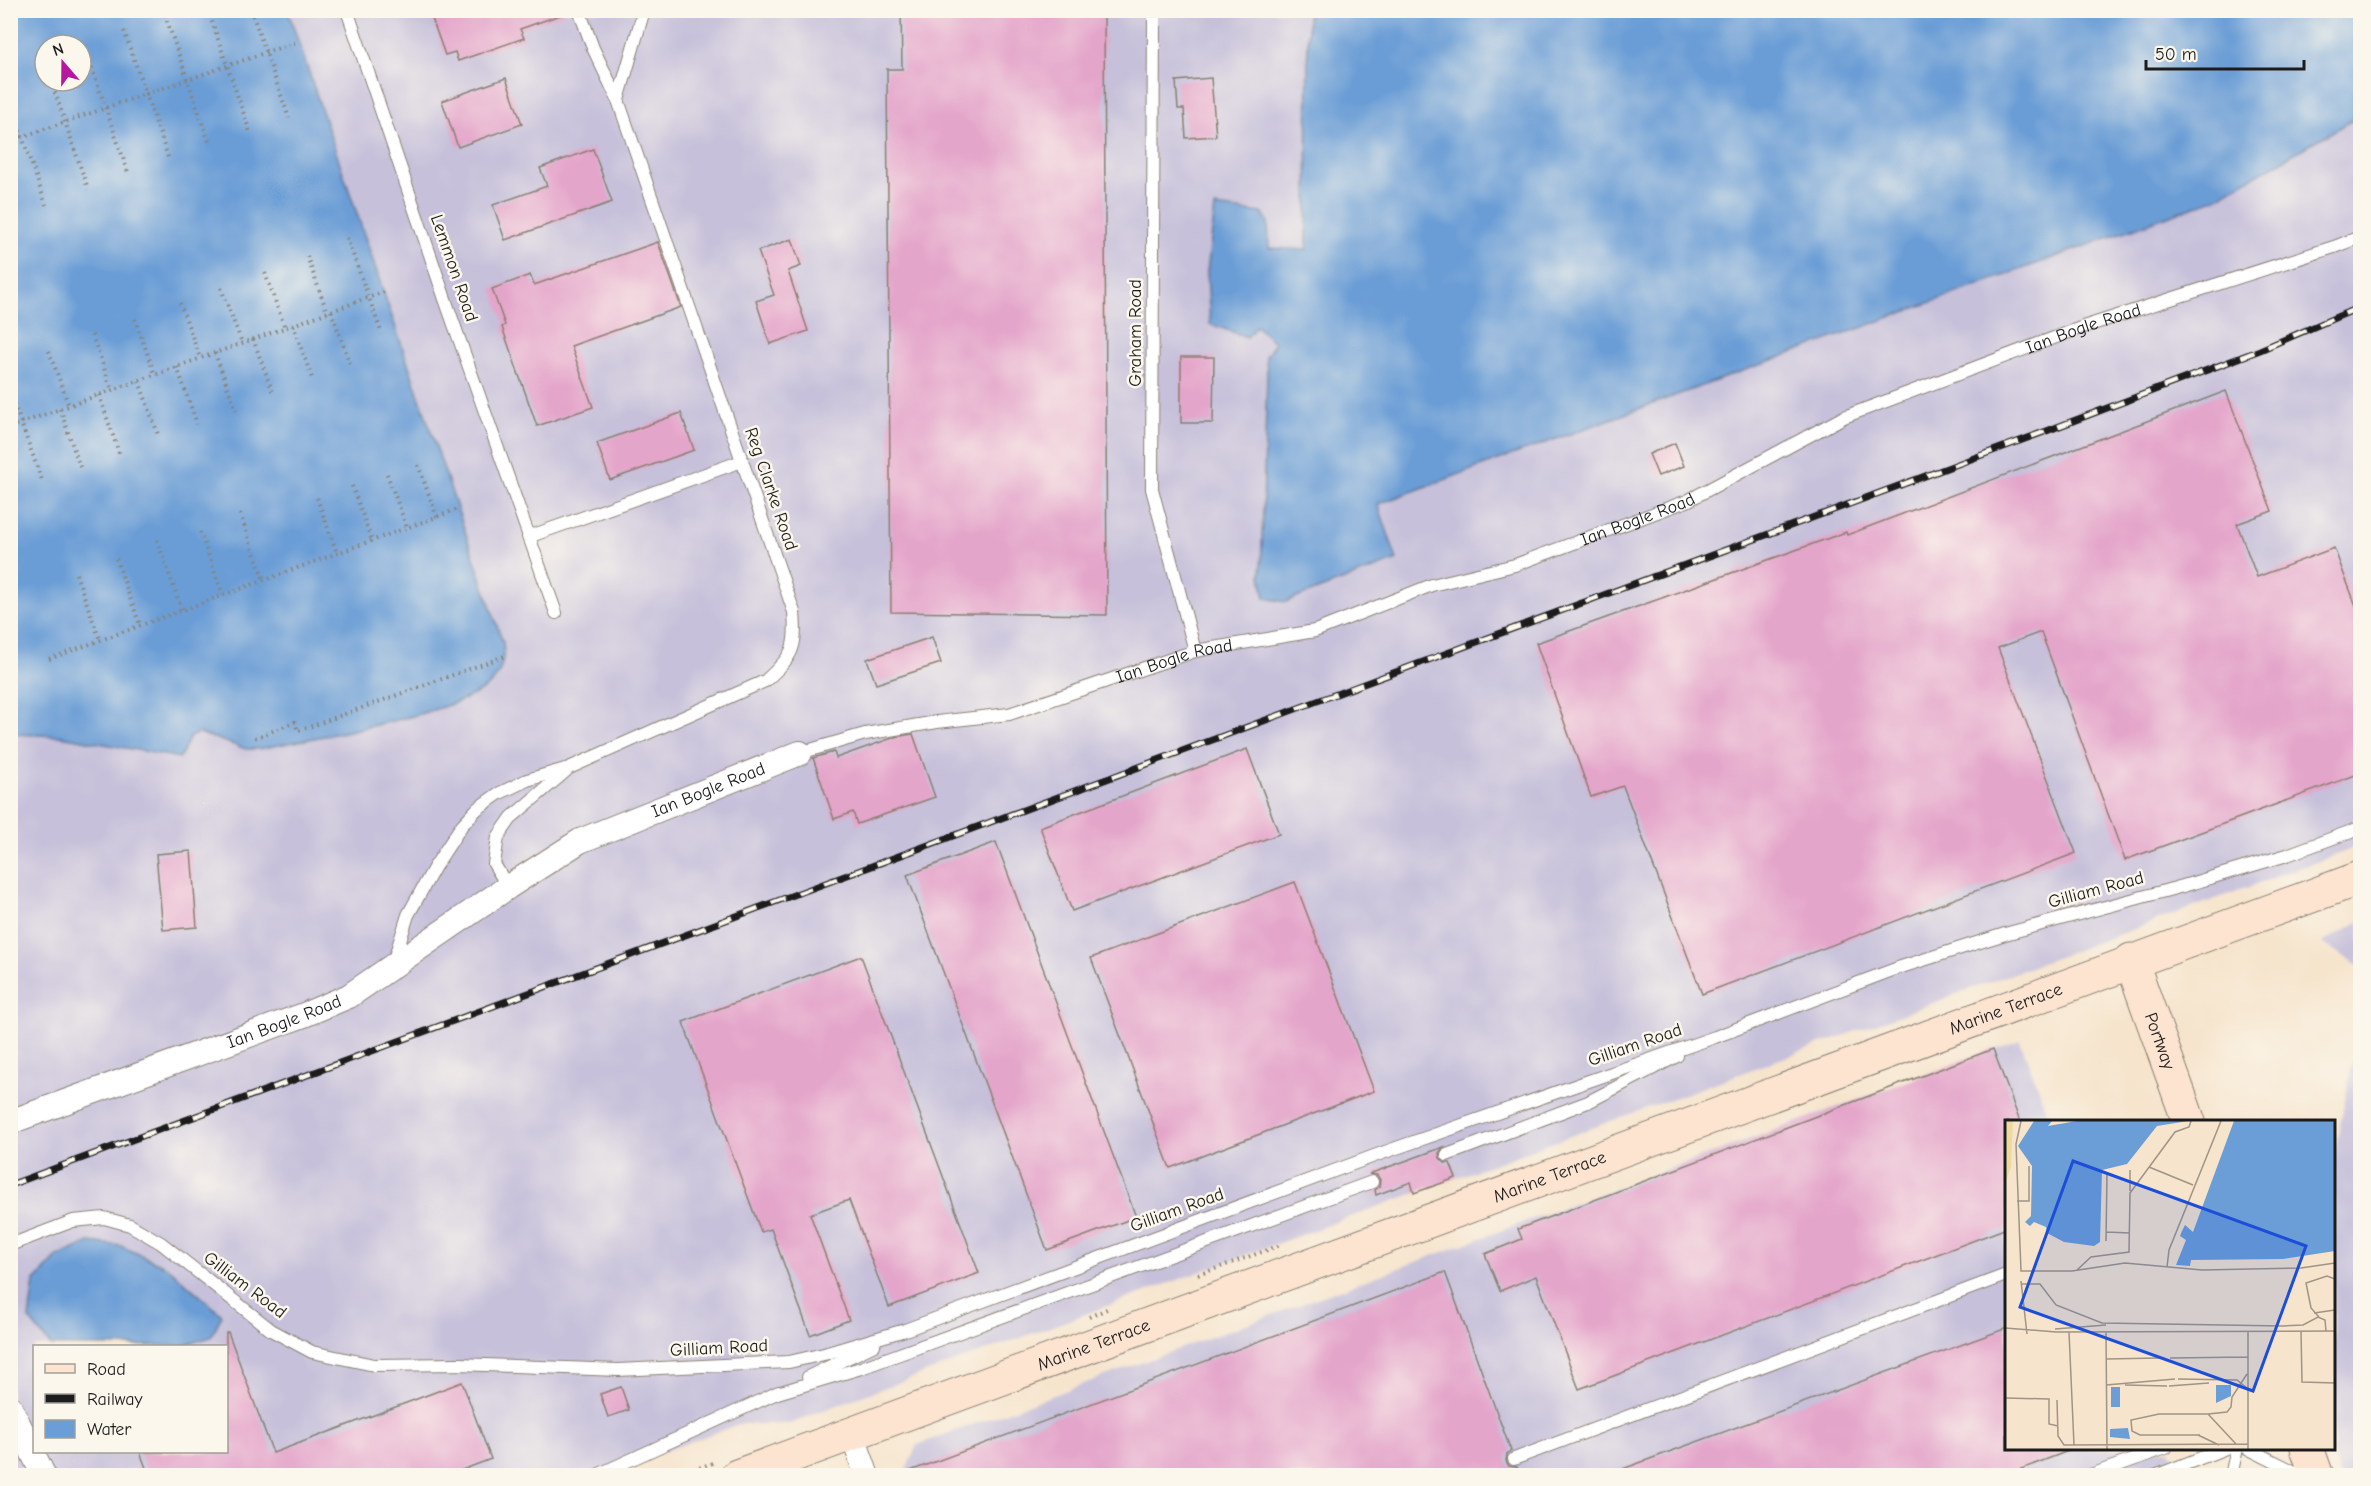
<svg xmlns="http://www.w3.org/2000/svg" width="2371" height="1486" viewBox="0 0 2371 1486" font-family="'Comic Neue',sans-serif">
<rect width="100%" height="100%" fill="#fbf7ec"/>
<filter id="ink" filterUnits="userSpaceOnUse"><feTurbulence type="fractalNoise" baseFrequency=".0167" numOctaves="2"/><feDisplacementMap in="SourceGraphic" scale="12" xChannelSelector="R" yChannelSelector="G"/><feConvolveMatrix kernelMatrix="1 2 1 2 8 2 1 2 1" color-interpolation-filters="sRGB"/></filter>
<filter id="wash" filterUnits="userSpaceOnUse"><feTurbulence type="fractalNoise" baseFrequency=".008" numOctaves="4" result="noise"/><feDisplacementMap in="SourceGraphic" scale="24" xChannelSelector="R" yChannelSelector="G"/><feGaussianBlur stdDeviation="1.35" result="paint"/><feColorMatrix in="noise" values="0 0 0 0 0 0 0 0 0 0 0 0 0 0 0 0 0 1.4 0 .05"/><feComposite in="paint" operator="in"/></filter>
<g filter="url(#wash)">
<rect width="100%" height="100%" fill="#f6e4cc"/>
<g fill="#c6c0da" fill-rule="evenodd">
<path d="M288,11H1308L1307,250L1268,248V221L1256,326L1275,343L1266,356L1267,374L1377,504L2214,199L2360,116V846L813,1414L791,1424H739L599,1475L11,1476V734L61,736L180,758L190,737L199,733L246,749L503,643ZM34,1346H226V1452H34Z"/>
<path d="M2360,921V966L2322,943Z"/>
<path d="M2360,1025V1475L2341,1476L2331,1449L2334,1448V1154Z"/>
<path d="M2020,1040L2050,1121L2006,1122V1448L2170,1449L2180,1475L908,1476L906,1470L917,1445Z"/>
</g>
<g fill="#6b9dd6" stroke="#445c79" stroke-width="1.5" fill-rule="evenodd">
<path d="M11,10L288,11L503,643C505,656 502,671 493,681C468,713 304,739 259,749H246L199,733L190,737L180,758L61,736L11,734ZM45,45H81V81H45Z"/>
<path d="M1308,11H2360V116L2214,199L1378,504L1397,560L1286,602L1265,598L1261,576L1267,374L1266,356L1275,343L1256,326L1247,337L1210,324L1207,272L1215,207L1262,213L1268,221L1269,248L1307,250Z"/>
<path d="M89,1242L121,1246L167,1267L222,1315L211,1337L182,1346H51L29,1319L34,1282L57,1257Z"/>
</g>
<g id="blocks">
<g fill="#e4a5ca">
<path d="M429,10H566V13L520,29L524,38L458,61L455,52L445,55Z"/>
<path d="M901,10H1104L1107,615L891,612L887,69H902Z"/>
<path d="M506,78L522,124L458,147L442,101Z"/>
<path d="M1211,78L1216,136L1186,138L1184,109H1178L1176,81Z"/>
<path d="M593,149L612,202L505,240L493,205L547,186L540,168Z"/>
<path d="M792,239L801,266L788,271L808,331L770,344L756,301L774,295L758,251Z"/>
<path d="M658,242L681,307L571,346L593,407L537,426L502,327L505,325L492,289L530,275L534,285Z"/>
<path d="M1181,357H1214L1213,423H1181Z"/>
<path d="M2226,391L2272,511L2237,524L2257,577L2334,548L2361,619V773L2125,860L2041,632L1998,648L2076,853L1702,994L1623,786L1591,797L1536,643L1846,532L1847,535Z"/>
<path d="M681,413L694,450L610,480L597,443Z"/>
<path d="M1675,443L1684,466L1658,476L1649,454Z"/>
<path d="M932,637L941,663L876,684L867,659Z"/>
<path d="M913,734L935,797L857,824L853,812L834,819L813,758L834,752L836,758L895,737Z"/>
<path d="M1247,749L1279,834L1072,911L1040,827Z"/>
<path d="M996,842L1136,1217L1047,1250L907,875Z"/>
<path d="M191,851L197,927L163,930L156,854Z"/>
<path d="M1295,882L1374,1091L1170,1168L1091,958Z"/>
<path d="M861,956L979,1273L889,1307L849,1200L810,1214L849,1320L810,1335L771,1229L761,1232L683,1022Z"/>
<path d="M1993,1049L2020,1122H2007V1228L1579,1389L1536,1276L1500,1291L1485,1254L1522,1239L1518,1229Z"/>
<path d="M1444,1147L1439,1153L1440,1158L1445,1163H1450L1456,1178L1414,1193L1411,1182L1376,1195L1375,1190L1379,1187L1380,1180L1377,1175L1369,1174Z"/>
<path d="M1445,1272L1511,1451L1507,1454L1506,1461L1509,1466L1517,1467L1520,1476H1419L1417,1471L1404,1476H902V1474Z"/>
<path d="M2007,1328V1449H2071V1450L2003,1476H1610L1609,1474Z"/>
<path d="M228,1332L273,1453L462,1382L491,1459L446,1476H149L140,1452H226V1333Z"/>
<path d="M621,1387L629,1410L608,1417L600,1394Z"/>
</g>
</g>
</g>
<g filter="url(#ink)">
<use href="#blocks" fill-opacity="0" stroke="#898074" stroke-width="1.5"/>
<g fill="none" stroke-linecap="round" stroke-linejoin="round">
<defs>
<g id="lane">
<path d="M347,10L445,299L556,613"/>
<path d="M579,10L593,48L618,100"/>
<path d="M1154,10L1152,489L1195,651"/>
<path d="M528,537L742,461"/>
<path id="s1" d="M800,753L865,734L937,722L1009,714L1195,651L1315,631L1432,585L1515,565L1687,501L1844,417L2083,327L2334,247L2360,237"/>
<path d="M508,887L494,864L498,837L512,817L566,771"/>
<path d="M393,963L408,915L434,868L462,825L477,809L498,794L527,780L569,768L765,681C793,656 797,649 794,612L618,100L644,10"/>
<path d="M1447,1155L1588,1102L1677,1056"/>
<path d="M10,1245L73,1221L104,1218L130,1225L161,1243L271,1330L312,1352L374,1365L459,1364L618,1370L789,1362L824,1354L905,1330L1385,1152L1715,1037L1898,968L2005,934L2183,886L2287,855L2360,828"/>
<path d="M808,1377L874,1345"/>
<path d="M774,1394L861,1368L1372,1182"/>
<path d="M2247,1448L2303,1476"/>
<path d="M1514,1459L2006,1275"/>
<path d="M595,1476L779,1392"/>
<path d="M2088,1476L2166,1448"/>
<path d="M2155,1476L2226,1448"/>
<path d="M2231,1476L2237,1448"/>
</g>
<g id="street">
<path id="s2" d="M10,1122L304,1015L349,996L508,887L580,841L800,753"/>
<path d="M10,1407L44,1476"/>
<path d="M852,1434L867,1476"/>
</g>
<g id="secondary">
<path id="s3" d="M2131,960L2189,1122"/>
<path d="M2307,1448L2317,1476"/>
<path id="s4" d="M737,1476L2360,878"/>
</g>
</defs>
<use href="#lane" stroke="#898074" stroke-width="14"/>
<use href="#street" stroke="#898074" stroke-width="26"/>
<use href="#secondary" stroke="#898074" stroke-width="35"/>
<g stroke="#898074" stroke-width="4" stroke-dasharray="1.5 4.5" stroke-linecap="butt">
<path d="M208,10L250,132"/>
<path d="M251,10L289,118"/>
<path d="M165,15L210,145"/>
<path d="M124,31L169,160"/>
<path d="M84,45L129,175"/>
<path d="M43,58L45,65"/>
<path d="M51,81L88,189"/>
<path d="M10,102L46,205"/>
<path d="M10,141L299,41"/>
<path d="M347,238L382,334"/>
<path d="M307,256L327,312"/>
<path d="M265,273L285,328"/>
<path d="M221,288L242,343"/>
<path d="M180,303L200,358"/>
<path d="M331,311L351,366"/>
<path d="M135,319L155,375"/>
<path d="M293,325L313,381"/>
<path d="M92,335L112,390"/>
<path d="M253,339L273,393"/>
<path d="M49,351L69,406"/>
<path d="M215,353L236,410"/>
<path d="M177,367L197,424"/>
<path d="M139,381L159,437"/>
<path d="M10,393L43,483"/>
<path d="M99,395L119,453"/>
<path d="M60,409L80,467"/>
<path d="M10,427L384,292"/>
<path d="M418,465L437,517"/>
<path d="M387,474L407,528"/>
<path d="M352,486L372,541"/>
<path d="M317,498L337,553"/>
<path d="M240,514L264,580"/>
<path d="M200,532L223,595"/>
<path d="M157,540L182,610"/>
<path d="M116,559L140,625"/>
<path d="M76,574L100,640"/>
<path d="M49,659L458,509"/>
<path d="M255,738L295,722L298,731L505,656"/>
<path d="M1198,1275L1281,1245"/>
<path d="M1089,1317L1109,1308"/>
<path d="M677,1476L715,1462"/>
</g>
<use href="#lane" stroke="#fff" stroke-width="12"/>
<use href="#street" stroke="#fff" stroke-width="24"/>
<use href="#secondary" stroke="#fde4d1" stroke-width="33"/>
<defs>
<path id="rail" d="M10,1185L2044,432L2260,350L2360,307"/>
</defs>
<use href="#rail" stroke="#1c1c1c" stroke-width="7"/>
<use href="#rail" stroke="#fbf7ec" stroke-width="4.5" stroke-dasharray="14" stroke-linecap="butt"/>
</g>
</g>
<g text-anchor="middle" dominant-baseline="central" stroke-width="5" stroke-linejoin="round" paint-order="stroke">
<g font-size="18" fill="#1c1c1c" stroke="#fbf7ec">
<text transform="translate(454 268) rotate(71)">Lemmon Road</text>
<text stroke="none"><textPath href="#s1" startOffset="1359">Ian Bogle Road</textPath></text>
<text transform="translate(1135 333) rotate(-90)">Graham Road</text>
<text transform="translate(771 489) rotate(71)">Reg Clarke Road</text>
<text stroke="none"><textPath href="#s1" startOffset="873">Ian Bogle Road</textPath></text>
<text stroke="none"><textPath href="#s1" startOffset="387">Ian Bogle Road</textPath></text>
<text stroke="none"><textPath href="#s2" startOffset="778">Ian Bogle Road</textPath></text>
<text transform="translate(2096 890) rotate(-15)">Gilliam Road</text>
<text stroke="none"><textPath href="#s4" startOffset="1352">Marine Terrace</textPath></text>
<text stroke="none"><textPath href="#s2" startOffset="292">Ian Bogle Road</textPath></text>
<text stroke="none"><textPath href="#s3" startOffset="86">Portway</textPath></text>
<text transform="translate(1635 1045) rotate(-19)">Gilliam Road</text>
<text stroke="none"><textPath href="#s4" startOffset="866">Marine Terrace</textPath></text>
<text transform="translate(1177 1210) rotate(-20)">Gilliam Road</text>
<text transform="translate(245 1285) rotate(37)">Gilliam Road</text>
<text stroke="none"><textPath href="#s4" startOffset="380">Marine Terrace</textPath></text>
<text transform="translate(719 1348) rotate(-3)">Gilliam Road</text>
</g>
</g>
<g transform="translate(2005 1120)">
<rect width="330" height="330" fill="#f6e4cc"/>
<path d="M0,1H8L6,47L0,64Z" fill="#eeda9e"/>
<path d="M29,1H47L43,6L72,1H183L152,6L122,44L97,50L95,122L89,126L59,122L42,113L41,107L29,102L25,106L20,102L26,96L27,46L13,26ZM229,1H330V131L278,139L186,140L185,146L171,145L181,120L175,116L177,111L180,105L188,112ZM211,265H226V276L211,283ZM106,267H115V287H106ZM123,308L125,319L105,317V309Z" fill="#6b9dd6"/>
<path fill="none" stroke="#9f9486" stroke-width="1.5" d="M16,1L11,24L16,151H67L120,143L197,150L296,148L330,143M144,47L188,65M125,50V71M12,81H24V46M101,112L125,113M101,121L102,53M162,147L164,130L216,1M72,150L86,137L124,132L125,73L170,12L184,7L186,1M16,161L22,214M17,164H35L51,185L97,203L278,206L298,205L313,197L320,200L321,211M309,193L330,190M314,197L306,188L301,163L322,156L330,159M0,208L51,212L330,211M50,209L101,205M296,211L297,262L330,263M64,212L69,325M101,212L102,329M165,238L243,237M101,239L155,238M173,259L232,260L243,269M101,265L170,259M120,265L162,266M164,266L204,263M0,278L44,279V304L53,306M52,280L53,316L59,325L243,324M203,294L222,292L226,287L227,277L242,254M193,315L214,325M195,315H135L127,311L126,300L154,294H203L231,324M243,329V211"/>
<path fill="#1d4ed8" fill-opacity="0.15" stroke="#1d4ed8" stroke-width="3" d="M68,41L301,126L248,271L15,187Z"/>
<rect width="330" height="330" fill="none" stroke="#1c1c1c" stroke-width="3"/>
</g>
<rect width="2371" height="1486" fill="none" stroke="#fbf7ec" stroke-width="36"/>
<rect x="33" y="1345" width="195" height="108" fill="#fbf7ec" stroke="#a29f99" stroke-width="1.5"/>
<rect x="45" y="1364" width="30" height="9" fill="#fde4d1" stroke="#a29f99" stroke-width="1.5"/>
<text x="87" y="1375" font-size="18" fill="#1c1c1c">Road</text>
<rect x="45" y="1394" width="30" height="9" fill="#1c1c1c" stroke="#a29f99" stroke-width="1.5"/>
<text x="87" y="1405" font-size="18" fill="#1c1c1c">Railway</text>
<rect x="45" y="1420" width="30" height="18" fill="#6b9dd6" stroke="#a29f99" stroke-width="1.5"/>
<text x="87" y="1435" font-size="18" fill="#1c1c1c">Water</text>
<g transform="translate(63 63) rotate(340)"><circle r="28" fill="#fbf7ec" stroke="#a29f99" stroke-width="1.5"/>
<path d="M0-4.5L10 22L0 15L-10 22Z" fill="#b5179e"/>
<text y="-9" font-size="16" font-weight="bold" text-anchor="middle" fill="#1c1c1c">N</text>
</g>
<path d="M2146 60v9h158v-9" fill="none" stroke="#1c1c1c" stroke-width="3"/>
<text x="2155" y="60" font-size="18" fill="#1c1c1c" stroke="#fbf7ec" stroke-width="4.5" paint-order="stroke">50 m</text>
</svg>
